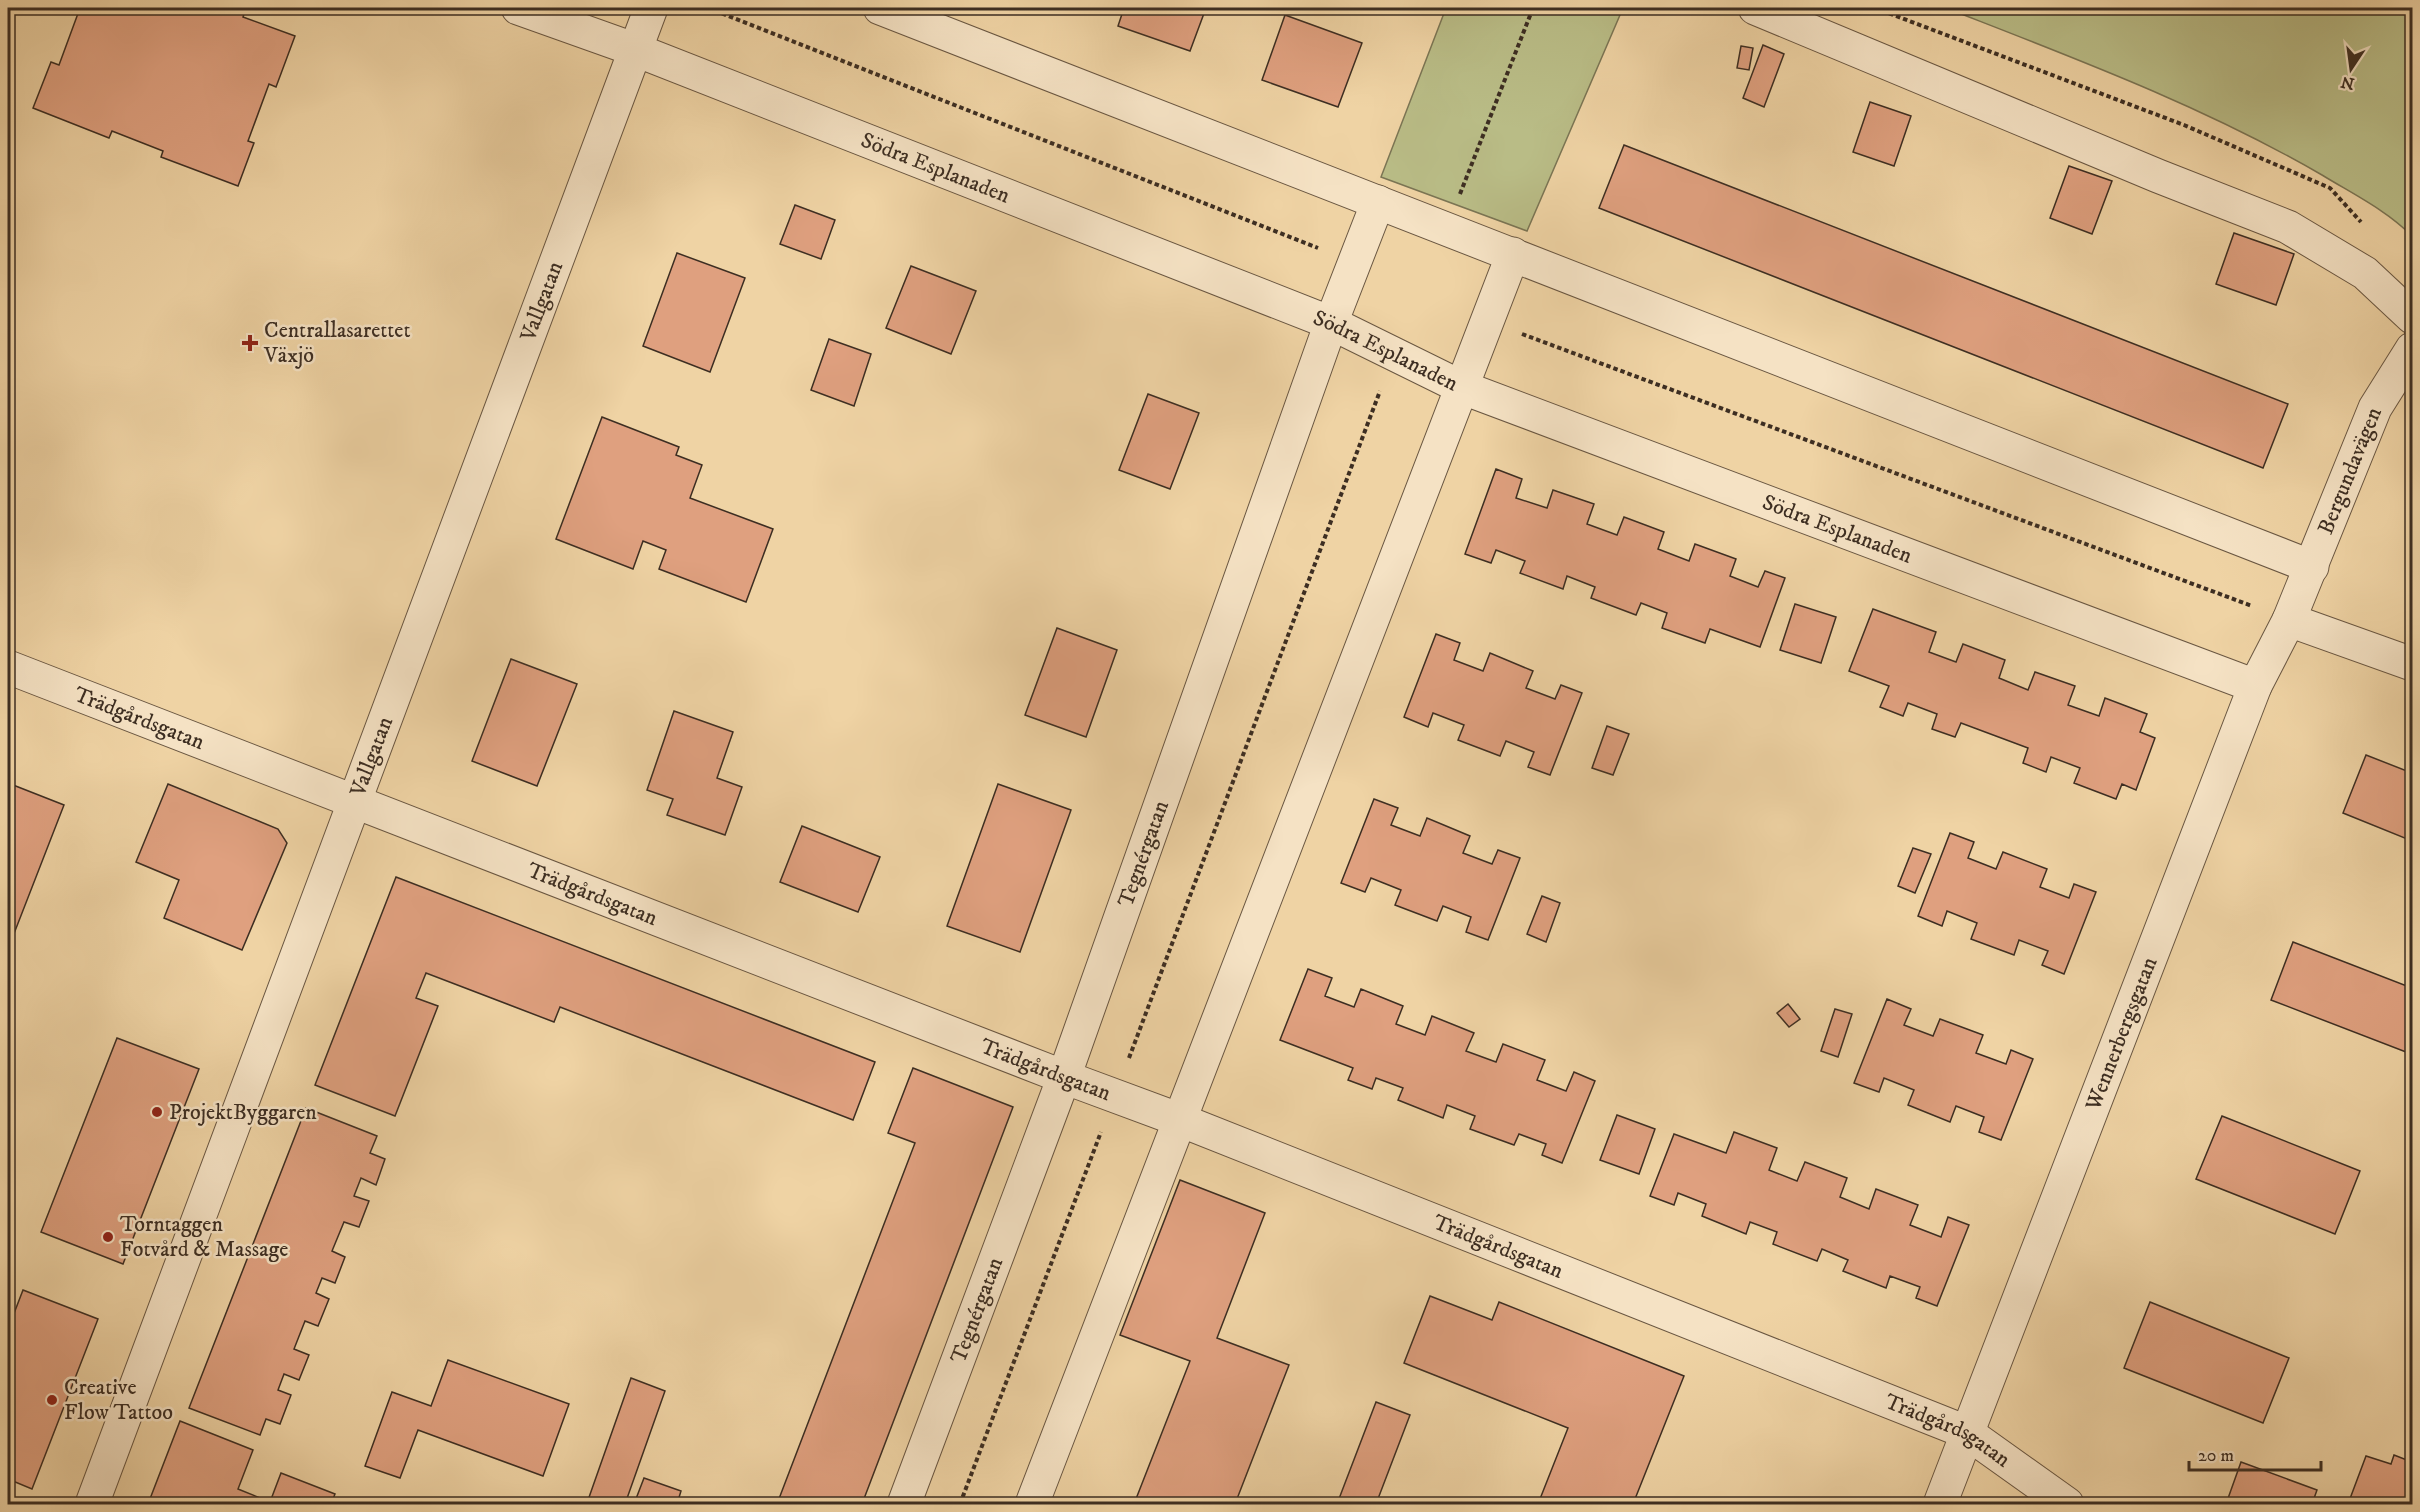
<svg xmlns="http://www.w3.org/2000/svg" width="2420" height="1512" viewBox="0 0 2420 1512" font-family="'IM FELL DW Pica',serif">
<rect width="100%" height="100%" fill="#efd3a4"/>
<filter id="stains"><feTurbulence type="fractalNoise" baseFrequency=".00333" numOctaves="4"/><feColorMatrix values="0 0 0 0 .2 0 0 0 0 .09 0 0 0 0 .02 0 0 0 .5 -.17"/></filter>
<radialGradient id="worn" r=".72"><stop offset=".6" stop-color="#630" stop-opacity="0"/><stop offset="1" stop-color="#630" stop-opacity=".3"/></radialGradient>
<g fill="#b9bc86" stroke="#7b7554" stroke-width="1.5">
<path d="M1446,8H1623L1527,231L1381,177Z"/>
<path d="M1946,8H2412V236C2386,210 2353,194 2322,175C2203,106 2074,58 1946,8Z"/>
</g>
<g fill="#dfa07f" stroke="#3d2e22" stroke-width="1.5">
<path d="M78,8H246L243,17L295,36L276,87L269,84L248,141L254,143L238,186L161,157L163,151L112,131L109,138L33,108L51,62L59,65L80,8Z"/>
<path d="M1124,8H1206L1190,51L1118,26Z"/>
<path d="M1285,15L1362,43L1338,107L1262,80Z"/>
<path d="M1763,45L1784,54L1764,107L1743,98Z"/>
<path d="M1741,46L1753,48L1749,70L1737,68Z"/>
<path d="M1870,102L1911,116L1894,166L1853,152Z"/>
<path d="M1624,145L2288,404L2263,468L1599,208Z"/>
<path d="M2069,166L2112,181L2092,234L2050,218Z"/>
<path d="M795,205L835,220L821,259L780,244Z"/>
<path d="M2234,233L2294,254L2276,305L2216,284Z"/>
<path d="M677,253L745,278L710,372L643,346Z"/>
<path d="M911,266L976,291L951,354L886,328Z"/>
<path d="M829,339L871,354L854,406L811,390Z"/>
<path d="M1148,394L1199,413L1170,489L1119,470Z"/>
<path d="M602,417L679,447L676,455L702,465L690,498L773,529L746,602L659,569L666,550L643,541L633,569L556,539Z"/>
<path d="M1496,469L1522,479L1516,498L1547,508L1553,490L1594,504L1587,524L1617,535L1624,517L1664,532L1658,549L1689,561L1695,544L1736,559L1730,576L1758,587L1765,571L1785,578L1760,647L1710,629L1705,643L1662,628L1667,613L1641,603L1636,615L1591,598L1595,587L1567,576L1563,589L1520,573L1525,561L1496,550L1491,563L1465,554Z"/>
<path d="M1795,604L1836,617L1821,663L1780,650Z"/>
<path d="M1873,609L1936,632L1929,652L1956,662L1963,644L2005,660L1999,678L2028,690L2035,672L2075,686L2068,705L2099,716L2105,698L2147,714L2140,732L2155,738L2136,790L2122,784L2116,799L2074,783L2080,768L2051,757L2046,772L2023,763L2028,748L1961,723L1955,737L1932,729L1937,714L1908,703L1903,716L1880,707L1889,686L1849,671Z"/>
<path d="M1057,628L1117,650L1086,737L1025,715Z"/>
<path d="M1436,634L1460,643L1454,660L1483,671L1490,653L1533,671L1526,688L1555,699L1561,685L1582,693L1550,775L1528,767L1534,752L1506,741L1500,756L1458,740L1464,725L1433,713L1428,727L1404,717Z"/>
<path d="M511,659L577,684L537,786L472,761Z"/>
<path d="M674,711L733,732L717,778L742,787L725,835L667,815L673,799L647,790Z"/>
<path d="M1607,726L1629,734L1613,775L1592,768Z"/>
<path d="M2366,755L2412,773V841L2343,813Z"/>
<path d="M8,783L64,805L8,949Z"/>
<path d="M168,784L278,829L287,843L242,950L164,918L179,880L136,862Z"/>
<path d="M998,784L1071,810L1020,952L947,926Z"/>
<path d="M1374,799L1398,808L1391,825L1420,836L1427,818L1470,836L1463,853L1492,864L1498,850L1520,858L1488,940L1466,932L1471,917L1443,906L1437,921L1395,905L1401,890L1371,878L1365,892L1341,883Z"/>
<path d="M802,826L880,857L858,912L780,882Z"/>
<path d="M1950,833L1974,842L1968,858L1996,869L2003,852L2047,869L2040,887L2069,898L2074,884L2096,892L2064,974L2042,965L2048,951L2019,940L2014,955L1971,939L1977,923L1947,911L1942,926L1918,916Z"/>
<path d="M1913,848L1931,854L1915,893L1898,886Z"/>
<path d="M396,877L875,1062L853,1120L560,1007L554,1022L426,973L416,998L438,1006L395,1116L315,1085Z"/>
<path d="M1542,896L1560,903L1546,942L1527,934Z"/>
<path d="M2293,942L2412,988V1034L2406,1052L2271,1000Z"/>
<path d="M1308,969L1332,978L1325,996L1354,1007L1361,989L1403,1006L1396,1024L1425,1035L1432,1016L1474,1033L1466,1051L1496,1062L1503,1044L1545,1060L1537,1080L1566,1091L1574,1072L1595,1081L1562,1163L1542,1155L1546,1144L1519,1134L1514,1145L1470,1129L1475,1116L1447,1105L1443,1118L1398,1100L1403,1088L1376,1078L1372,1089L1348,1080L1353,1068L1280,1040Z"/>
<path d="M1887,999L1911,1009L1904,1025L1933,1036L1940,1019L1983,1035L1976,1053L2006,1064L2011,1050L2033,1059L2001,1140L1979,1132L1984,1117L1956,1106L1950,1122L1908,1105L1914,1090L1884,1078L1879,1092L1854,1083Z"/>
<path d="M1788,1004L1800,1019L1789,1027L1777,1013Z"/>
<path d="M1835,1009L1852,1014L1838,1057L1821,1051Z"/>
<path d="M117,1038L199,1069L123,1264L41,1232Z"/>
<path d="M913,1068L1013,1107L862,1504H777L915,1143L888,1133Z"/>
<path d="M306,1108L377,1136L370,1153L385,1159L376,1185L361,1178L354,1196L369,1201L359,1227L344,1222L332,1251L345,1257L335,1283L322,1278L316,1293L329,1299L318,1326L305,1321L294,1349L309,1355L299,1380L284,1374L278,1390L291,1395L280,1424L266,1419L260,1435L189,1408Z"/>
<path d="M1617,1115L1655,1129L1639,1174L1600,1160Z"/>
<path d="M2222,1116L2360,1171L2335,1234L2196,1179Z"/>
<path d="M1734,1132L1777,1148L1769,1170L1797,1181L1805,1162L1847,1178L1840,1197L1869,1209L1876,1189L1918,1205L1910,1225L1941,1237L1948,1217L1969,1225L1937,1306L1916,1298L1920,1287L1890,1276L1886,1288L1843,1271L1848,1260L1822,1249L1817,1261L1773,1244L1777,1232L1750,1222L1746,1234L1702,1216L1706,1204L1678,1193L1674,1205L1650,1196L1674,1134L1726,1153Z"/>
<path d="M1180,1180L1265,1213L1217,1338L1289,1365L1235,1504H1134L1190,1361L1120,1335Z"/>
<path d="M23,1290L98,1319L32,1489L8,1479V1329Z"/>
<path d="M1430,1296L1492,1320L1499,1302L1684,1376L1633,1504H1538L1568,1428L1404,1363Z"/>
<path d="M2150,1302L2289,1358L2263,1423L2124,1368Z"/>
<path d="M448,1360L569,1404L543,1476L418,1430L400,1478L365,1466L392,1392L431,1406Z"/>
<path d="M631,1378L665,1391L625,1504H591L587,1503Z"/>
<path d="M1376,1402L1410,1415L1376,1504H1337Z"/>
<path d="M180,1421L253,1450L238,1489L270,1502L281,1473L335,1494L331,1504H148Z"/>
<path d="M2394,1455L2412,1462V1504H2348L2366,1456L2391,1464Z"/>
<path d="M2241,1462L2317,1490L2312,1504H2226Z"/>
<path d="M644,1478L681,1491L677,1504H634Z"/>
</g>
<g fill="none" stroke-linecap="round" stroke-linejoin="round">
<defs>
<g id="minor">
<path id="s1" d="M518,8L636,50L1331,323L1461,387L2255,686"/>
<path d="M880,8L2312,567"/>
<path d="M1755,8L2158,176L2288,227L2365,273L2412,317"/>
<path d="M2289,620L2412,664"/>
<path id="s2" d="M8,667L1064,1077L1180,1120L1966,1432L2067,1504"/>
<path id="s3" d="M92,1504L651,8"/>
<path id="s4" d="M904,1504L1064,1077L1331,323L1378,202"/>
<path d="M1032,1504L1513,254"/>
<path id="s5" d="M1940,1504L2255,686L2289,620L2375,408L2412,349"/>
</g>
</defs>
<use href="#minor" stroke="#6a5742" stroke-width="35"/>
<g stroke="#3d2e22" stroke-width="4" stroke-dasharray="4.5 3" stroke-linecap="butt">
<path d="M708,8L1318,248"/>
<path d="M1875,8L2184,125L2330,188L2361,222"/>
<path d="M1460,194L1533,8"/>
<path d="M1522,334L2252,606"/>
<path d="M1129,1058L1380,391"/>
<path d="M960,1504L1101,1132"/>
</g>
<use href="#minor" stroke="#f5e2c4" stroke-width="33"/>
</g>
<g fill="#8f2418" stroke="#f5e2c4" stroke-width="2">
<path d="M247 334h6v6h6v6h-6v6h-6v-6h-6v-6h6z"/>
<circle cx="157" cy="1112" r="6"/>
<circle cx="108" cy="1237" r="6"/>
<circle cx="52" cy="1400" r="6"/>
</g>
<g text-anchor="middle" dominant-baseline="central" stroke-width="5" stroke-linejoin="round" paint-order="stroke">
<g font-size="22" fill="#3d2e22" stroke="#f5e2c4">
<text stroke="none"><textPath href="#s1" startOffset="447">Södra Esplanaden</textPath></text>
<text stroke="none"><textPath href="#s3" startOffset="1284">Vallgatan</textPath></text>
<text stroke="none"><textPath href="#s1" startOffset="933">Södra Esplanaden</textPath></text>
<text stroke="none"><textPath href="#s5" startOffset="1112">Bergundavägen</textPath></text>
<text stroke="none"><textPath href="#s1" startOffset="1419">Södra Esplanaden</textPath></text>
<text stroke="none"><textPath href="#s2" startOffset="141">Trädgårdsgatan</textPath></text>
<text stroke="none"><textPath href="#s3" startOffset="798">Vallgatan</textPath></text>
<text stroke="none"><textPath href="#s4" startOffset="693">Tegnérgatan</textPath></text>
<text stroke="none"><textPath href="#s2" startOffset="627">Trädgårdsgatan</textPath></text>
<text stroke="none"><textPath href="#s5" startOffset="504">Wennerbergsgatan</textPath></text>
<text stroke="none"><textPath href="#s2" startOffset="1113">Trädgårdsgatan</textPath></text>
<text stroke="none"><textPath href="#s2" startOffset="1599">Trädgårdsgatan</textPath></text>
<text stroke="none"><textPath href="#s4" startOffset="207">Tegnérgatan</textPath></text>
<text stroke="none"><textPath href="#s2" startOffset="2085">Trädgårdsgatan</textPath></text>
</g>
<g font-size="22" fill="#3d2e22" stroke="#f5e2c4" text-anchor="start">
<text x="264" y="330">Centrallasarettet<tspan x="264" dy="25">Växjö</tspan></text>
<text x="169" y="1112">ProjektByggaren</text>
<text x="120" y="1224">Torntaggen<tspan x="120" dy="25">Fotvård &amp; Massage</tspan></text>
<text x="64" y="1387">Creative<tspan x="64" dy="25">Flow Tattoo</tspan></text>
</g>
</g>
<rect width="2420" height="1512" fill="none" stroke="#efd3a4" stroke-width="30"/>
<rect x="9" y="9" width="2402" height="1494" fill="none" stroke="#3d2e22" stroke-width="3"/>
<rect x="15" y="15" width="2390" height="1482" fill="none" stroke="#3d2e22" stroke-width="1.5"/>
<g transform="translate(2351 69) rotate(193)" stroke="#f5e2c4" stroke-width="4.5" paint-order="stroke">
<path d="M0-4.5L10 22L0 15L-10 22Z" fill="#3d2e22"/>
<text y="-9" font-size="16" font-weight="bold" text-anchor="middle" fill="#3d2e22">N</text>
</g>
<path d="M2189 1461v9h132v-9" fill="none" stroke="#3d2e22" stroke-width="3"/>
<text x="2198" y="1461" font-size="18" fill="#3d2e22" stroke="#f5e2c4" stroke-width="4.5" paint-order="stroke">20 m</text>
<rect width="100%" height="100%" filter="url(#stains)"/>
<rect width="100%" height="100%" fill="url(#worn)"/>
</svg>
